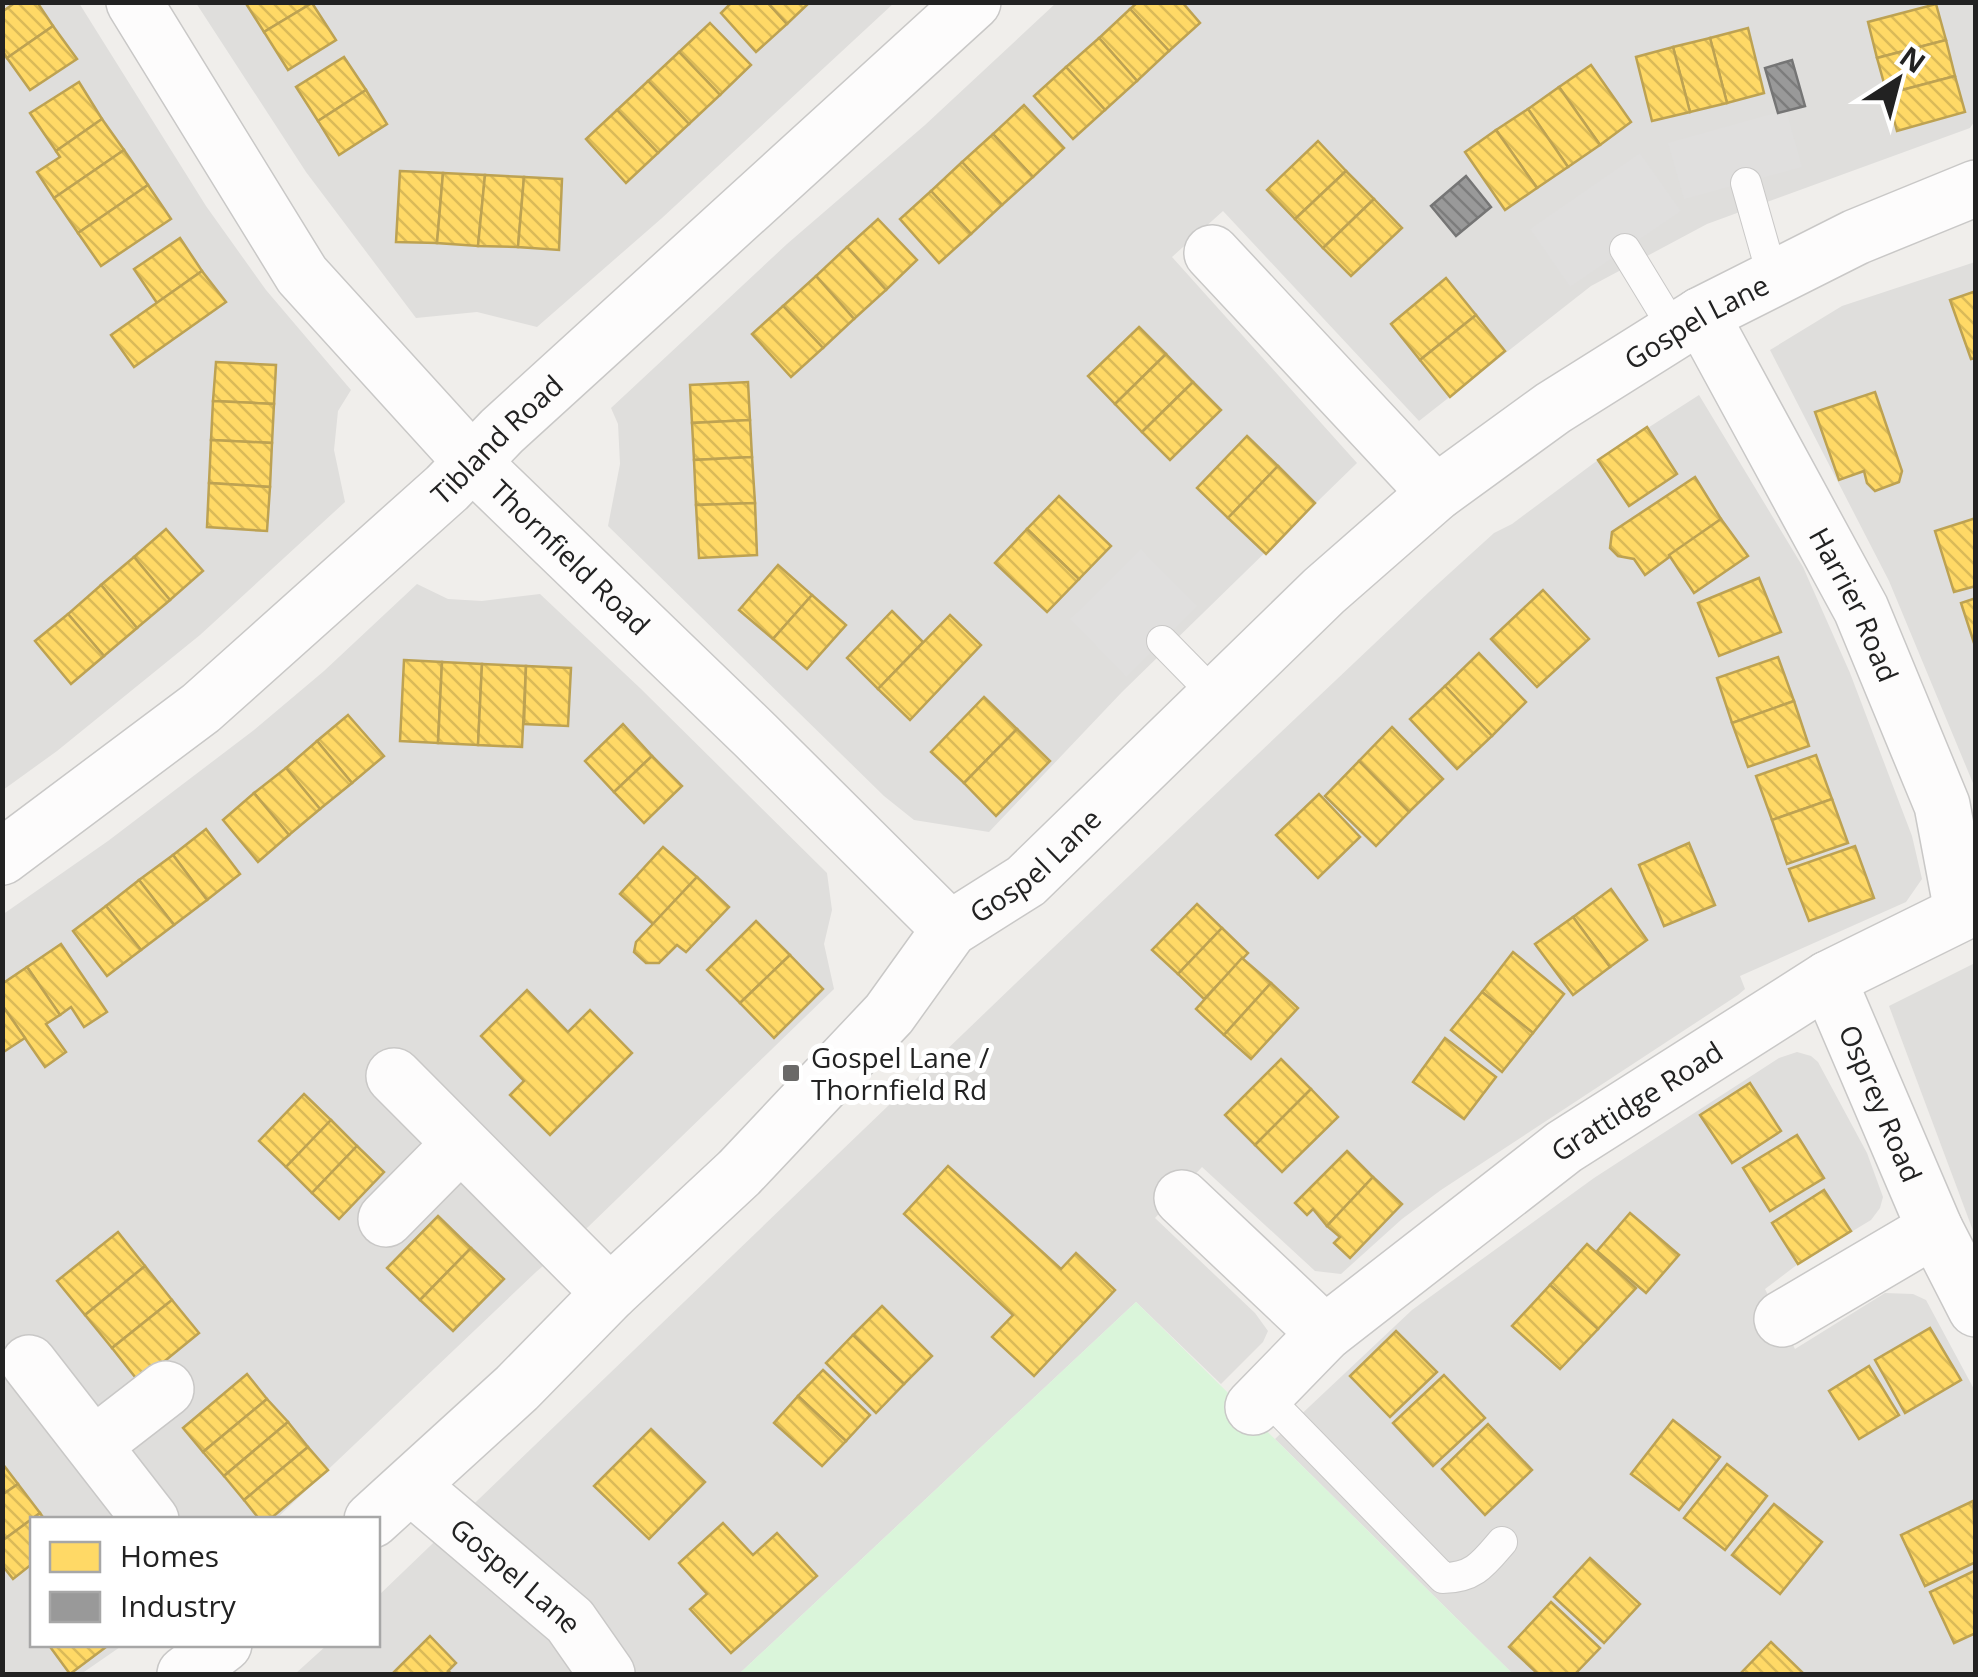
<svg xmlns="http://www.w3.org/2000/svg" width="1978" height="1677" viewBox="0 0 1978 1677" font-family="'Open Sans',sans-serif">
<defs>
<pattern id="homes-back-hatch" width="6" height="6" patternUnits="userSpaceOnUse" patternTransform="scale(2.5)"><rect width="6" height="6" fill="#ffd966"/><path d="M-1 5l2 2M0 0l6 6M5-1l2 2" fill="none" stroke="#daba58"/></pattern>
<pattern id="industry-back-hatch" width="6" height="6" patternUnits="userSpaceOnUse" patternTransform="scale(2.5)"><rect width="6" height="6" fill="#999"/><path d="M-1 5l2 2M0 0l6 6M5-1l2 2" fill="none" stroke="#7c7c7c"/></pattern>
</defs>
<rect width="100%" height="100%" fill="#f0eeeb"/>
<g fill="#dfdedc">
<path d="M3,3H79L206,206L266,290L351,390L338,411L334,450L345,502L200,635L57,751L3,790Z"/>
<path d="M196,3H894L662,218L537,327L477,312L416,318L306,172Z"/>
<path d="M1056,3H1975L1976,119L1970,128L1707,224L1591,286L1419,421L1223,211L1172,257L1357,463L1122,692L989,832L914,820L884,796L608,526L620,464L618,424L611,408L787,244L925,125Z"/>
<path d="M1975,262V788L1889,581L1770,350L1842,306Z"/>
<path d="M1699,395L1803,567L1850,673L1912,836L1922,879L1906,902L1740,976L1745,989L1738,995L1441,1190L1402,1219L1341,1274L1315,1271L1202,1167L1155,1218L1255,1313L1268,1331L1263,1342L1221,1384L1136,1302L739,1674H295L327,1645L378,1644V1596L1015,984L1429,592L1494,533L1512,524L1598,460Z"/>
<path d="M417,584L448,599L482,601L540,594L640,688L827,873L832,910L824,944L834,989L588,1227L536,1272L276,1519L32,1520V1644L123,1645L81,1674H3L2,915L108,841L254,730L324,671Z"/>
<path d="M1975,963V1236L1889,1006Z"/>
<path d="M1797,1052L1811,1056L1818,1062L1867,1153L1883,1197L1880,1208L1871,1220L1798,1264L1765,1289L1795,1349L1885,1293L1913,1294L1926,1300L1975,1391V1674H1513L1275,1439L1412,1310L1594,1178L1779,1058Z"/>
</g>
<path fill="#daf5da" d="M1136,1302L1513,1674H739Z"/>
<g fill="#e0dfde">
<path d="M1786,110L1802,167L1684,199L1668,143Z"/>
<path d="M1640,153L1681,211L1570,287L1530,229Z"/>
<path d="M1141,549L1197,606L1126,677L1070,619Z"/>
</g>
<g fill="url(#homes-back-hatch)" stroke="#bda252" stroke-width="2.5">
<path d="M16,2H37L53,26L7,58L2,50V12Z"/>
<path d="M245,2H312V3L264,32Z"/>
<path d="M732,2H767L787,24L756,52L721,13Z"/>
<path d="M767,2H810L787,24Z"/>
<path d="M1138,2H1182L1200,23L1169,51L1130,9Z"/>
<path d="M312,3L336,40L288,70L264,32Z"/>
<path d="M1936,4L1946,40L1877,58L1868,22Z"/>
<path d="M1130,9L1169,51L1137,81L1099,38Z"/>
<path d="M710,23L751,65L720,95L679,52Z"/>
<path d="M53,26L77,59L30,90L7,58Z"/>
<path d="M1748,28L1764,93L1727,103L1710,38Z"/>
<path d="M1099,38L1137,81L1105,110L1066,67Z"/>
<path d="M1710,38L1727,103L1690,112L1673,47Z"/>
<path d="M1946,40L1955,76L1887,94L1877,58Z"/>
<path d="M1673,47L1690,112L1652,121L1636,57Z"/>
<path d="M679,52L720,95L689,124L648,81Z"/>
<path d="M344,57L366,90L318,121L296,87Z"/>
<path d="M1591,65L1631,122L1600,145L1559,87Z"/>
<path d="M1066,67L1105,110L1073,139L1034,96Z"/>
<path d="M1955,76L1965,112L1897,131L1887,94Z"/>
<path d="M648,81L689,124L658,153L617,110Z"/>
<path d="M79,82L102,119L56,151L30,113Z"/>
<path d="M1559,87L1600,145L1568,167L1528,109Z"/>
<path d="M366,90L387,124L339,155L318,121Z"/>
<path d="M1024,105L1064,148L1033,177L993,134Z"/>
<path d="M1528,109L1568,167L1537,188L1496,130Z"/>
<path d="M617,110L658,153L626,183L586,139Z"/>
<path d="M102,119L124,150L54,198L37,172L60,157L56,151Z"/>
<path d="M1496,130L1537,188L1505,210L1465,152Z"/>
<path d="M993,134L1033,177L1002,205L962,162Z"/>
<path d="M1318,141L1346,171L1295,219L1267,190Z"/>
<path d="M124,150L148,185L78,233L54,198Z"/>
<path d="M962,162L1002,205L971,234L931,191Z"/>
<path d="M400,171L443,173L437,243L396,242Z"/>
<path d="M1346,171L1374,199L1323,248L1295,219Z"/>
<path d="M443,173L485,175L478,246L437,243Z"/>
<path d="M485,175L524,177L518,247L478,246Z"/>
<path d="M524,177L562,179L559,250L518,247Z"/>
<path d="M148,185L171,219L101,266L78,233Z"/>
<path d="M931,191L971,234L939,263L900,219Z"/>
<path d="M1374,199L1402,228L1351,276L1323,248Z"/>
<path d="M878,219L917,260L886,290L847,247Z"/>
<path d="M180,238L202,271L157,303L134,269Z"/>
<path d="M847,247L886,290L854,319L816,276Z"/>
<path d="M202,271L226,302L134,367L111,335Z"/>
<path d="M816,276L854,319L823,348L783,306Z"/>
<path d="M1446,278L1476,315L1420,360L1391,324Z"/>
<path d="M1976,291V358L1971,359L1950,300Z"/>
<path d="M783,306L823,348L791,377L752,334Z"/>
<path d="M1476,315L1505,351L1450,397L1420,360Z"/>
<path d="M1139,327L1166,354L1115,404L1088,376Z"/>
<path d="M1166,354L1193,382L1142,432L1115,404Z"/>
<path d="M216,362L276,365L274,404L213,401Z"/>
<path d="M748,382L750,420L692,423L690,385Z"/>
<path d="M1193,382L1221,410L1170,460L1142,432Z"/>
<path d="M1875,392L1902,471L1899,482L1875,491L1867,483L1864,471L1839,480L1815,412Z"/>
<path d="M213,401L274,404L272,443L211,440Z"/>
<path d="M750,420L752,457L694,460L692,423Z"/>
<path d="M1647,427L1677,474L1629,506L1598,460Z"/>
<path d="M1247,436L1278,466L1228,518L1197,488Z"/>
<path d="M211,440L272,443L270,487L209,483Z"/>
<path d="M752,457L755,503L696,505L694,460Z"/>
<path d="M1278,466L1315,503L1266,554L1228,518Z"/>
<path d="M1695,477L1721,519L1645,575L1634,559L1618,556L1610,548L1612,532Z"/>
<path d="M209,483L270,487L267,531L207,527Z"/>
<path d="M1059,496L1111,546L1079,579L1027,529Z"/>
<path d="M755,503L757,555L699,558L696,505Z"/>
<path d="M1976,518V586L1954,592L1935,531Z"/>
<path d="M1721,519L1748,556L1694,593L1669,555Z"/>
<path d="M166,529L203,571L170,600L134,557Z"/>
<path d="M1027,529L1079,579L1047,612L995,563Z"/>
<path d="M134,557L170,600L137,628L101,585Z"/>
<path d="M778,565L812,595L773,639L739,610Z"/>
<path d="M1759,578L1781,632L1719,656L1698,603Z"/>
<path d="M101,585L137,628L104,656L68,614Z"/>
<path d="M1543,590L1589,639L1537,687L1491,639Z"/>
<path d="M812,595L846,625L807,669L773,639Z"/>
<path d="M1976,598V643H1974L1961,603Z"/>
<path d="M892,611L923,642L878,689L847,658Z"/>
<path d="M68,614L104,656L71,684L35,641Z"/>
<path d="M950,615L981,645L910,720L878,689Z"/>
<path d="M1479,653L1526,702L1492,736L1445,686Z"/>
<path d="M1778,657L1794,701L1732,723L1717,678Z"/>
<path d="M404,660L442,662L438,743L400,741Z"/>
<path d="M442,662L482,664L478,745L438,743Z"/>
<path d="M482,664L526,666L522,747L478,745Z"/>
<path d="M526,666L571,668L568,726L524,724Z"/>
<path d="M1445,686L1492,736L1457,769L1410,719Z"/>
<path d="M984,697L1017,729L964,783L931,752Z"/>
<path d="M1794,701L1809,746L1748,767L1732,723Z"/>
<path d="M348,715L384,756L352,783L317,741Z"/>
<path d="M623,724L652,756L614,792L585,761Z"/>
<path d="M1392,727L1443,779L1409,812L1359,761Z"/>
<path d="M1017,729L1050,761L996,816L964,783Z"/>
<path d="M317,741L352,783L320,809L286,768Z"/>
<path d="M1816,755L1832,799L1772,820L1756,776Z"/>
<path d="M652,756L682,786L644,823L614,792Z"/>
<path d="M1359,761L1409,812L1376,846L1325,796Z"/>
<path d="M286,768L320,809L289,835L254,793Z"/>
<path d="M254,793L289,835L258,862L223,820Z"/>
<path d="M1319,794L1360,837L1318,878L1276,835Z"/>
<path d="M1832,799L1848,843L1787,864L1772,820Z"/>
<path d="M206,829L240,874L207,900L173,855Z"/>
<path d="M1689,843L1715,905L1664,926L1639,865Z"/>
<path d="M1855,846L1874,898L1809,921L1789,869Z"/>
<path d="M663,847L697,877L653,924L620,894Z"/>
<path d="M173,855L207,900L174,925L139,880Z"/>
<path d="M697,877L729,907L686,952L677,945L659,963H646L634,952L636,942Z"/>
<path d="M139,880L174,925L141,950L106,906Z"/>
<path d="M1611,889L1647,940L1610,967L1573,917Z"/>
<path d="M1197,904L1222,928L1178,974L1152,950Z"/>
<path d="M106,906L141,950L107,976L73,931Z"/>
<path d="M1573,917L1610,967L1573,995L1535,944Z"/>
<path d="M756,921L790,955L740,1003L707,970Z"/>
<path d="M1222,928L1248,953L1204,999L1178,974Z"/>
<path d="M61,944L107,1012L84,1027L71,1007L60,1015L27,967Z"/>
<path d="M1513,952L1564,994L1533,1033L1482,992Z"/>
<path d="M790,955L823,989L774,1038L740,1003Z"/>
<path d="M1242,958L1271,983L1224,1035L1196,1009Z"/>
<path d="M27,967L60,1015L46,1024L66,1052L45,1067L2,1005V984Z"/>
<path d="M1271,983L1298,1008L1251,1059L1224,1035Z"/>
<path d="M527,990L568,1032L590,1010L632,1053L550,1135L510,1095L524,1081L481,1036Z"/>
<path d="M1482,992L1533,1033L1502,1072L1451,1030Z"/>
<path d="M2,1005L25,1038L2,1053Z"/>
<path d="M1445,1038L1496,1077L1464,1119L1413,1082Z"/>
<path d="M1281,1059L1311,1089L1255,1145L1225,1115Z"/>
<path d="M1750,1083L1781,1131L1732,1163L1700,1115Z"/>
<path d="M1311,1089L1338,1117L1282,1172L1255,1145Z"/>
<path d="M304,1094L331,1120L286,1167L259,1141Z"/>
<path d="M331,1120L357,1146L312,1193L286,1167Z"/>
<path d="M1797,1135L1824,1178L1770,1211L1743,1168Z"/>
<path d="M357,1146L384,1172L339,1219L312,1193Z"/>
<path d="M1347,1151L1373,1177L1327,1226L1313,1209L1307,1215L1295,1203Z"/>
<path d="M948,1166L1061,1269L1076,1253L1115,1290L1034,1376L992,1337L1013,1315L904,1214Z"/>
<path d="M1373,1177L1402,1204L1350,1258L1334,1243L1340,1237L1327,1226Z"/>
<path d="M1824,1190L1851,1231L1798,1264L1772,1223Z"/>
<path d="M1630,1213L1679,1255L1646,1293L1597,1251Z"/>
<path d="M438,1216L471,1248L420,1300L387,1268Z"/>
<path d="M118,1232L145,1266L85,1315L57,1281Z"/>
<path d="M1587,1244L1636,1288L1598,1329L1550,1285Z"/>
<path d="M471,1248L504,1279L453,1331L420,1300Z"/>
<path d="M145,1266L172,1300L112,1348L85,1315Z"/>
<path d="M1550,1285L1598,1329L1560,1369L1512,1326Z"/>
<path d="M172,1300L199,1333L139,1382L112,1348Z"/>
<path d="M882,1306L932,1356L904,1384L853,1335Z"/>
<path d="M1930,1328L1961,1380L1905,1413L1875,1360Z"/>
<path d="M1396,1331L1437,1372L1390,1417L1350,1376Z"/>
<path d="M853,1335L904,1384L876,1413L826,1363Z"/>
<path d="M1869,1366L1899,1415L1859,1439L1829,1391Z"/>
<path d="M823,1370L870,1415L846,1441L798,1396Z"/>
<path d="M247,1374L267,1399L203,1452L183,1428Z"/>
<path d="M1444,1375L1485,1418L1433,1466L1393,1423Z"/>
<path d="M798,1396L846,1441L822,1466L774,1423Z"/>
<path d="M267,1399L288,1422L224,1476L203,1452Z"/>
<path d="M1673,1420L1720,1457L1679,1510L1631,1474Z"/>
<path d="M288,1422L308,1447L244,1500L224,1476Z"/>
<path d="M1488,1424L1532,1470L1485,1515L1442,1469Z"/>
<path d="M651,1429L705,1482L649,1539L594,1486Z"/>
<path d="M308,1447L328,1470L269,1520H260L244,1500Z"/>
<path d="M2,1463L18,1484L2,1495Z"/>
<path d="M1727,1464L1767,1496L1725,1550L1684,1518Z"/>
<path d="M18,1484L40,1513L2,1541V1495Z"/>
<path d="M1973,1501L1976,1562L1925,1586L1901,1535Z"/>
<path d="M1774,1504L1822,1542L1780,1594L1732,1555Z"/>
<path d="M40,1513L45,1520H32V1564L13,1579L2,1565V1541Z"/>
<path d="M723,1523L753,1555L777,1533L817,1576L731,1653L690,1609L707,1594L679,1563Z"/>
<path d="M1590,1558L1640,1604L1604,1643L1554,1597Z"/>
<path d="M1976,1570V1633L1954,1643L1930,1592Z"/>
<path d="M1551,1602L1600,1648L1575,1674H1538L1509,1647Z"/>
<path d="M430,1636L456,1663L448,1671L452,1674H392Z"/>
<path d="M1771,1642L1804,1674H1740Z"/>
<path d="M48,1644H110L70,1674Z"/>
</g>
<g fill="url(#industry-back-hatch)" stroke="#757575" stroke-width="2.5">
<path d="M1792,60L1805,106L1778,113L1765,68Z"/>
<path d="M1466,176L1491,207L1456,236L1431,206Z"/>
</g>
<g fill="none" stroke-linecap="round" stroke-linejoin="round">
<defs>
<g id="service">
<path d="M1746,183L1773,278"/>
<path d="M1625,249L1675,331"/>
<path d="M1162,641L1216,696"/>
<path d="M1264,1395L1443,1578C1474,1578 1484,1563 1502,1542"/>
</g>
<g id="minor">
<path id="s1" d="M134,2L302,275L473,463L756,736L950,929"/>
<path d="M1212,253L1436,493"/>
<path id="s2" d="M1701,315L1861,609L1942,805L1962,911"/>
<path id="s3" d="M2,857L201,708L447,488L502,431L973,2"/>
<path id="s4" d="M1828,979L1935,1229L1976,1309"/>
<path d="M394,1076L610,1293"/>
<path d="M1182,1198L1325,1333"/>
<path d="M386,1219L460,1144"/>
<path d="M1782,1319L1935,1229"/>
<path d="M29,1363L151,1520"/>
<path id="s5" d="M1253,1407L1325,1333L1564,1147L1828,979L1976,906"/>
<path d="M95,1444L166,1389"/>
<path id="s6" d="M411,1486L570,1621L607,1674"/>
</g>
<g id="tertiary">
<path id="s7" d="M372,1520L517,1388L610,1293L739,1173L889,1014L950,929L1026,881L1324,591L1436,493L1553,408L1701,315L1856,237L1976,188"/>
<path d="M185,1674L224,1644"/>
</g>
</defs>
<use href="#service" stroke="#c9c8c7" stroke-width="32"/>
<use href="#minor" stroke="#c9c8c7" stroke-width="58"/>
<use href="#tertiary" stroke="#c9c8c7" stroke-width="58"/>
<use href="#service" stroke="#fdfcfc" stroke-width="30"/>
<use href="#minor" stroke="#fdfcfc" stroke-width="55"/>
<use href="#tertiary" stroke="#fdfcfc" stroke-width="55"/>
</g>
<rect fill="#6a6968" stroke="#fff" stroke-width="4" x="781" y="1063" width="20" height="20" rx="5"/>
<g text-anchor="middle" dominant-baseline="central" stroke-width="10" stroke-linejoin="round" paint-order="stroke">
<g font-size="28" fill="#222" stroke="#fff">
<text stroke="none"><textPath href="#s7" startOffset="1795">Gospel Lane</textPath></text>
<text stroke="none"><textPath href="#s3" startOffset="648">Tibland Road</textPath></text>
<text stroke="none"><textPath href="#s1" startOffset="710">Thornfield Road</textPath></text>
<text stroke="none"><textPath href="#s2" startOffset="328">Harrier Road</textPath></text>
<text stroke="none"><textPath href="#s7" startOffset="935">Gospel Lane</textPath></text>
<text stroke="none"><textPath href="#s5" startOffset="492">Grattidge Road</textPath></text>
<text stroke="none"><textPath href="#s4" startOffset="135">Osprey Road</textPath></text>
<text stroke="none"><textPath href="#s6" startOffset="138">Gospel Lane</textPath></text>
</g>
<g font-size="28" fill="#222" stroke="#fff" text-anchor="start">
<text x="811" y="1057">Gospel Lane /<tspan x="811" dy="32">Thornfield Rd</tspan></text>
</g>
</g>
<rect width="1978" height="1677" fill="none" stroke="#222222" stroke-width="10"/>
<rect x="30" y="1517" width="350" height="130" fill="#ffffff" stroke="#a7a7a7" stroke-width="2.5"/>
<rect x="50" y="1542" width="50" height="30" fill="#ffd966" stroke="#a7a7a7" stroke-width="2.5"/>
<text x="120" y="1567" font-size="30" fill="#222222">Homes</text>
<rect x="50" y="1592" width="50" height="30" fill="#999999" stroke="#a7a7a7" stroke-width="2.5"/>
<text x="120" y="1617" font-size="30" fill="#222222">Industry</text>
<g transform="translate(1898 80) rotate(36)" stroke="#ffffff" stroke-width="8" paint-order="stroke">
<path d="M0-8L18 38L0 25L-18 38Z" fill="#222222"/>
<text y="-15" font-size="28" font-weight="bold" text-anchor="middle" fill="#222222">N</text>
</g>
</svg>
